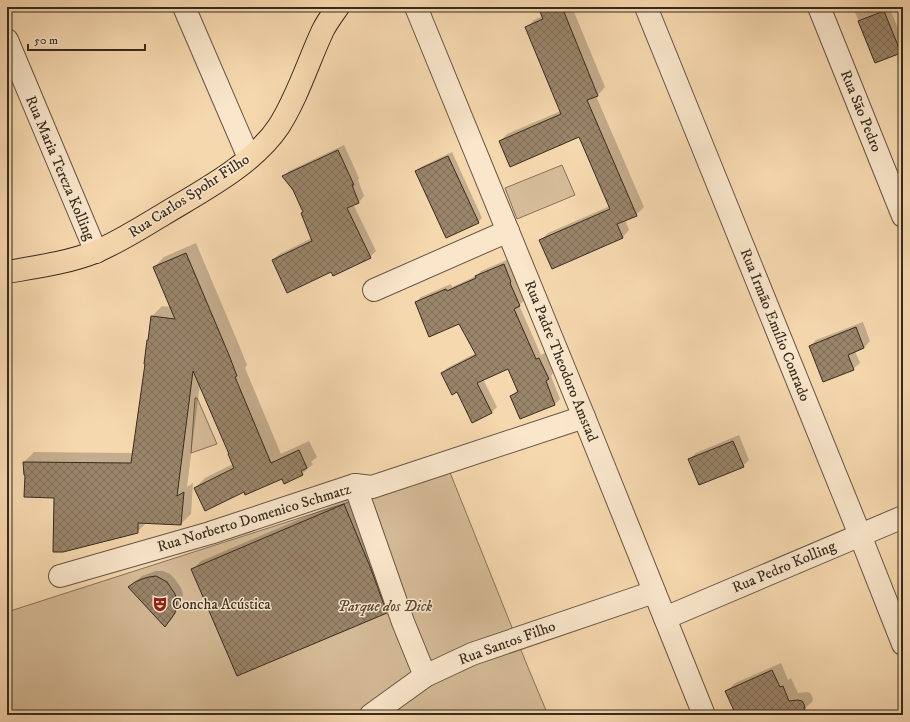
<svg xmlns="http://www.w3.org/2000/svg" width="910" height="722" viewBox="0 0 910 722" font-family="'IM FELL DW Pica',serif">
<defs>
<pattern id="building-cross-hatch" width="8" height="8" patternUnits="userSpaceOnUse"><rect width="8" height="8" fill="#9a856a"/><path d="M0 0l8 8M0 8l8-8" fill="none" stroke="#7e6d57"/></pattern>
</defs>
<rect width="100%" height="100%" fill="#f6d8af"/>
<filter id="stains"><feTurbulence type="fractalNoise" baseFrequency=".005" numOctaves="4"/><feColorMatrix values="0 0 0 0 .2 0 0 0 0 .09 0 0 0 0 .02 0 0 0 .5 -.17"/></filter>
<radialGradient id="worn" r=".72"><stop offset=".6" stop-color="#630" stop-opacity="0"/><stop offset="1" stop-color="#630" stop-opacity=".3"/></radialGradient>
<g fill="#d5bb97" stroke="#86735b">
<path d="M562,165L575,195L517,219L505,188Z"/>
<path d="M195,398H197L198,400L217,444L191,453Z"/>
<path d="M449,470L527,665L548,715H7V612Z"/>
</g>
<g fill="#0003">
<path d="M539,7H572L605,87L598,95L596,96L644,207L636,215L625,220L629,230L622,238L541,240L548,233L610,206L580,136L500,141L507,134L561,111L527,27L534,20L543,16Z"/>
<path d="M853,7H884V8L889,7L903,40V49L900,52L875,62Z"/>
<path d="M344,145L359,178L358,180L364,196L359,202L353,204L376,251L370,257L332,270L273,260L278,255L312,238L304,211L294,189L284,177L289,171Z"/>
<path d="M452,152L482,218L478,222L416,171L421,167Z"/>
<path d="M196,243L239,345L247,365L245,368L281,454L309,441L317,457L311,462L313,464L302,474L282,478L245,491L195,488L205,478L233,464L230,454L200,384L187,487L193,483L191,514L181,524L147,522L137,532L56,497L26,474L24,462L34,452L133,453L152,316L162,306L171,307L154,267L164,257Z"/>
<path d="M509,259L525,300L519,305L541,355L545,353L553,373L551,376L560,399L555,404L521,418L511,396L518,390L508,368L483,379L497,407L492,412L473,421L458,391L442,373L447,368L476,353L460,323L416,302L421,297L451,284L452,287L476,276L481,271Z"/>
<path d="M863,322L870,341L864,348L855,351L860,363L853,369L810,346L816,340Z"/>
<path d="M739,435L749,460L743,466L689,459L696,453Z"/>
<path d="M352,497L394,604L386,612L193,569L201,561Z"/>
<path d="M156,571H163L170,574L175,579L181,588L183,594L181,605L171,620L165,626L129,587L142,576Z"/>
<path d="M781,663L788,680L791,678L798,693L807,692L810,693L812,696L813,699L812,702L804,709L807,715H733L731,710L734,707L727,691L735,683Z"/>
</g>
<g fill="url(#building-cross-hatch)" stroke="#362b1f">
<path d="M538,7H562L598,96L587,100L637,216L617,224L623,238L552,269L539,240L610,209L579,137L510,167L499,141L561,114L525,27L543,19Z"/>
<path d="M884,11L901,53L875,63L858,21Z"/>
<path d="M338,150L354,185H352L359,203L347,208L371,258L333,276L331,272L287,293L272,260L312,241L301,213L303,212L293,190L282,176Z"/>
<path d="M448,156L479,223L446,238L415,171Z"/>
<path d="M186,253L229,355L237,376L235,377L271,463L299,450L307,468L301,471L303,475L284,484L282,479L245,495L244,492L205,511L194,488L234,468L228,454H229L193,371L177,496L184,492L181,525L138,523V533L63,552H53L54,498L24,497L25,475H24L23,462L131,463L145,364H144L147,340H148L151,316L175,319L153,267Z"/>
<path d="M504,264L511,282L510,283L520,306L514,309L536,359L539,358L549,379L546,381L555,405L520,419L510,396L518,392L508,369L477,383L492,413L472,423L457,392L452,395L441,373L476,355L459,324L429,337L415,302L446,289L447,291L476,278L475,276Z"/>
<path d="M856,327L864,348L848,355L854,370L823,382L809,346Z"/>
<path d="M733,441L744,467L699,485L688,459Z"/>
<path d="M344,504L371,569L387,613L237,676L191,569Z"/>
<path d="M156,576L167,582L175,594L177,601L175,613L165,627L128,587L135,582L142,579L149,577Z"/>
<path d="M772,670L780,687L783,686L789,701L798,700L802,701L804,704L805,708L804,711L798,715H736L725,691Z"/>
</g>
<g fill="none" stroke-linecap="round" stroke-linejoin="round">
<defs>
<g id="minor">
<path d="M184,7L249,158"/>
<path d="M416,7L584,417L704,715"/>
<path d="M646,7L860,535L903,644"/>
<path d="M819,7L903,216"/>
<path d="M7,40L96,252"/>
<path d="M374,290L508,231"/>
<path d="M355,485L403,622L425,676"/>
<path d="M60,576L210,533L355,485L372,487L584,417"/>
<path d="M665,618L903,517"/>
<path d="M371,715L425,676L472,654L654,592"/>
</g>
<path id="major" d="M7,272C36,267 67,263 95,252C119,242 142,227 164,214C202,191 254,164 279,126C298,96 308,62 323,30C327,22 333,14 338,7"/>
</defs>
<use href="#minor" stroke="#665643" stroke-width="24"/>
<use href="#major" stroke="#362b1f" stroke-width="24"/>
<use href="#minor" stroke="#f9e6cb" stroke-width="22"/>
<use href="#major" stroke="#f6d8af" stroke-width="22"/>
</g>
<defs>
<symbol id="theatre-bare" viewBox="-9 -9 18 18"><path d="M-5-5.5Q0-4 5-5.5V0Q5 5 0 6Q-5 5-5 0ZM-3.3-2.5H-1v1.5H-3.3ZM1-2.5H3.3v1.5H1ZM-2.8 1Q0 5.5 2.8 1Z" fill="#8f2418" stroke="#f9e6cb" stroke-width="2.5" paint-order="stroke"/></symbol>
</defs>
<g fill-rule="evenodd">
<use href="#theatre-bare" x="149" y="593" width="22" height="22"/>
</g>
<g text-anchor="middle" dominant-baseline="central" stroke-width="3" stroke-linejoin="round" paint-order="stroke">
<g font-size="15" fill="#362b1f" stroke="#f9e6cb">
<text transform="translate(861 111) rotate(68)">Rua São Pedro</text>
<text transform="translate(60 168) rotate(67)">Rua Maria Tereza Kolling</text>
<text transform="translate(189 196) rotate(-33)">Rua Carlos Spohr Filho</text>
<text transform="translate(775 325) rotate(68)">Rua Irmão Emílio Conrado</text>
<text transform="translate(561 361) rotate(68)">Rua Padre Theodoro Amstad</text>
<text transform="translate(254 518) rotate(-17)">Rua Norberto Domenico Schmatz</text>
<text transform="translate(784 567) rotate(-23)">Rua Pedro Kolling</text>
<text transform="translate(507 643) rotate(-20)">Rua Santos Filho</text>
</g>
<g font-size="15" fill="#362b1f" stroke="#f9e6cb" text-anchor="start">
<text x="172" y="604">Concha Acústica</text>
</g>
<g font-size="15" font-style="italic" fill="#564837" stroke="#f9e6cb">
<text x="385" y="606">Parque dos Dick</text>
</g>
</g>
<rect width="910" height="722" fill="none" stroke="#f6d8af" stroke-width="24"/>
<rect x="8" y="8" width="894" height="706" fill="none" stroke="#362b1f" stroke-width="2"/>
<rect x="12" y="12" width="886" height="698" fill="none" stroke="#362b1f"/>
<path d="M28 44v6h117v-6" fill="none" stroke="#362b1f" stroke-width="2"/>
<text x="34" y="44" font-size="12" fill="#362b1f" stroke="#f9e6cb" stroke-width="3" paint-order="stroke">50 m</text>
<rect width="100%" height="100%" filter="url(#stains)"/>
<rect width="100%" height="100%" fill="url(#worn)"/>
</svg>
